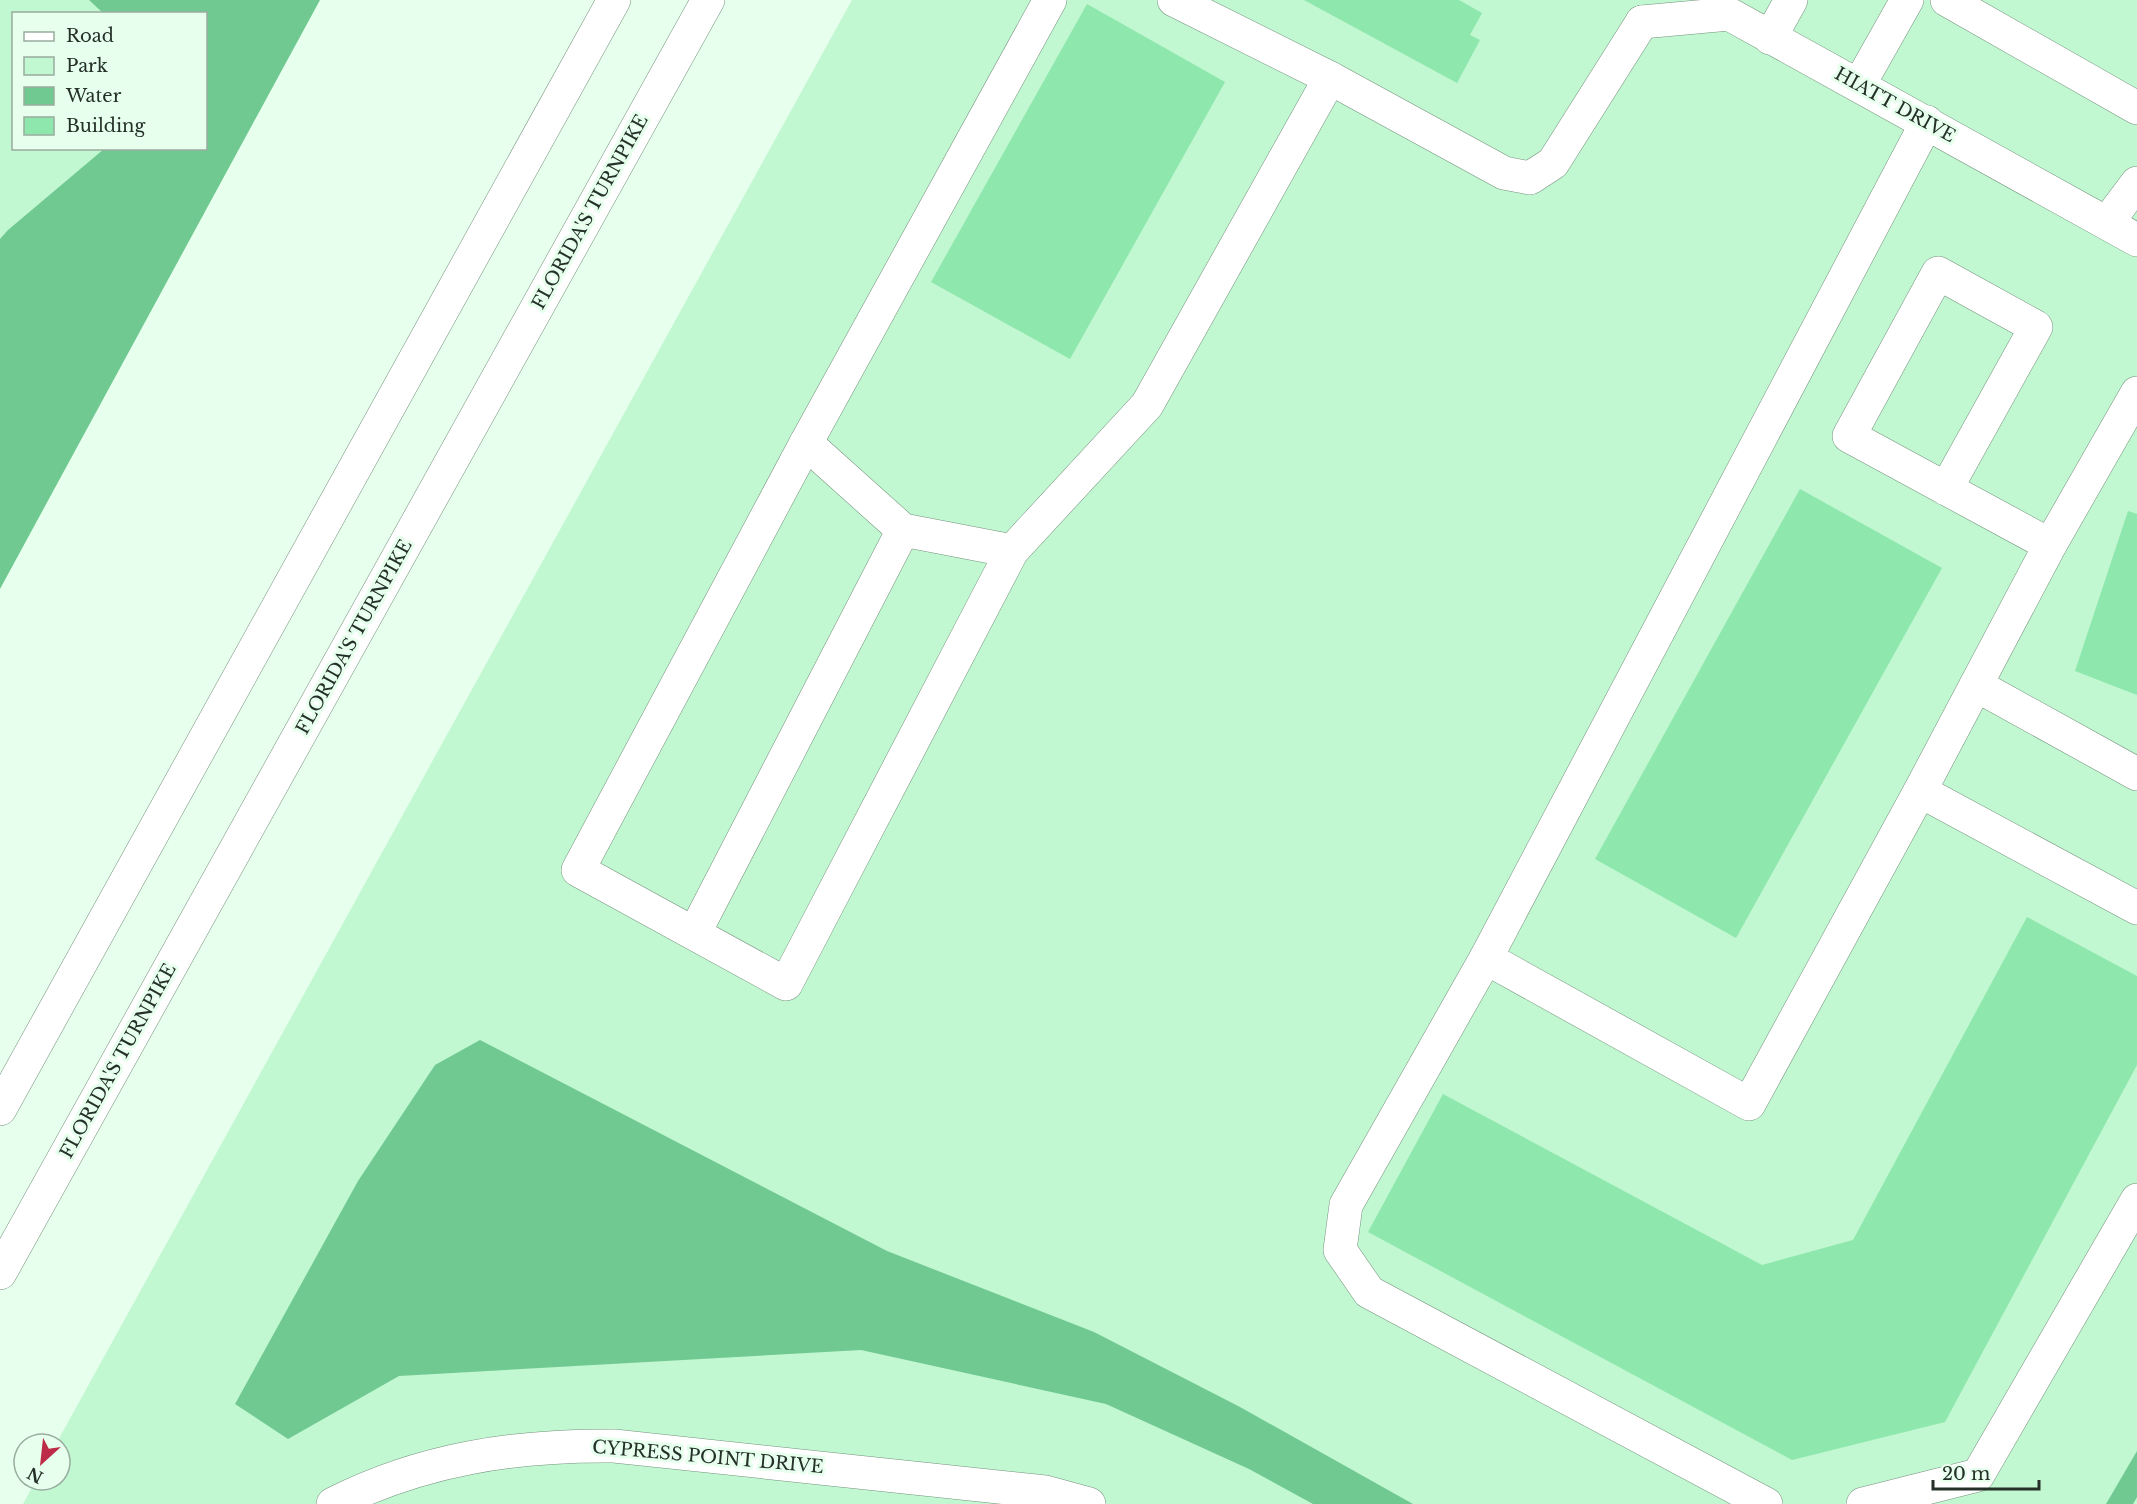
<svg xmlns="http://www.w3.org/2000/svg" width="2137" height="1504" viewBox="0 0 2137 1504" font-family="'Libre Baskerville',serif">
<rect width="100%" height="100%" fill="#e7ffed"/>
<g fill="#c1f7d1">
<path d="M0,0H206L198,13L14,14V148L118,149L0,349Z"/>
<path d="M852,0H2137V1504H23L36,1480H60V1444H56Z"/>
</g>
<g fill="#70c990">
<path d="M89,0H320L0,589V239L8,230L104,149L206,148V14L103,13Z"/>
<path d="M480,1040L887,1251L1094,1332L1240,1407L1413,1504H1313L1249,1469L1106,1404L861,1350L399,1376L288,1439L235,1404L358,1181L435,1065Z"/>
<path d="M2137,1451V1497L2133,1504H2106Z"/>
</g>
<g fill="#8ee7ac">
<path d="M1304,0H1459L1482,13L1470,35L1480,40L1457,83Z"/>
<path d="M1087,4L1225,82L1070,359L931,282Z"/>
<path d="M1800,489L1942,568L1736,938L1595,859Z"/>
<path d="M2128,511L2137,514V695L2075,671Z"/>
<path d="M2027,917L2137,976V1065L1945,1422L1792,1460L1368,1232L1443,1094L1762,1265L1853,1240Z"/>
</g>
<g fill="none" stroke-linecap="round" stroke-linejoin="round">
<defs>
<g id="minor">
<path d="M1050,0L806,443L578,870L786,984L1012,551L1147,405L1330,78"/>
<path d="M1174,0L1330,78L1504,173L1530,178L1553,163L1642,22"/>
<path d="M1947,0L2137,108"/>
<path d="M1642,22L1729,14L2137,240"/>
<path d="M1770,38L1791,0"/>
<path d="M1859,85L1907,0"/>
<path d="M2107,223L2137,183"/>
<path d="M806,443L903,530L1012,551"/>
<path d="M1946,489L2036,327L1938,273L1849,436L2050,545L2137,393"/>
<path d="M1976,685L2137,774"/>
<path d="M1920,791L2050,545"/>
<path d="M695,932L903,530"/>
<path d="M1486,958L1927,122"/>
<path d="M333,1504C422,1459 515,1445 614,1446L1045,1492L1089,1504"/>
<path d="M1766,1504L1369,1292L1340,1250L1346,1205L1486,958L1749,1104L1920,791L2137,908"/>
<path d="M1863,1504L1978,1475L2137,1200"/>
</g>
<g id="highway">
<path d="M0,1109L614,0"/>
<path d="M0,1273L708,0"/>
</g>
</defs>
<use href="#minor" stroke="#76927e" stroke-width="34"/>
<use href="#highway" stroke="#76927e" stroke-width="34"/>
<use href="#minor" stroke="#fff" stroke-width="33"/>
<use href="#highway" stroke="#fff" stroke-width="33"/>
</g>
<g text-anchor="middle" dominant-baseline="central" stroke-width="6" stroke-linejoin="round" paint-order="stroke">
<g font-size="18" fill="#243028" stroke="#e7ffed">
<text transform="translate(1895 105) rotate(29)">HIATT DRIVE</text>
<text transform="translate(590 212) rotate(-61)">FLORIDA'S TURNPIKE</text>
<text transform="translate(354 637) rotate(-61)">FLORIDA'S TURNPIKE</text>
<text transform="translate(118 1061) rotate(-61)">FLORIDA'S TURNPIKE</text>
<text transform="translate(708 1457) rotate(5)">CYPRESS POINT DRIVE</text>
</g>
</g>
<rect x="12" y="12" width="195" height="138" fill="#e7ffed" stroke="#99ac9e" stroke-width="1.5"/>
<rect x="24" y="32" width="30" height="9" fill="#ffffff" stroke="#99ac9e" stroke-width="1.5"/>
<text x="66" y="42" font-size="18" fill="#243028">Road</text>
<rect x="24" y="57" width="30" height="18" fill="#c1f7d1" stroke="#99ac9e" stroke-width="1.5"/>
<text x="66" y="72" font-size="18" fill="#243028">Park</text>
<rect x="24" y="87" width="30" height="18" fill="#70c990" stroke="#99ac9e" stroke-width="1.5"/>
<text x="66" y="102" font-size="18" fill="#243028">Water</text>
<rect x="24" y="117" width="30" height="18" fill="#8ee7ac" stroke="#99ac9e" stroke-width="1.5"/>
<text x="66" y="132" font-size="18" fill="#243028">Building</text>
<g transform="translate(42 1462) rotate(207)"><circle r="28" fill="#e7ffed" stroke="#99ac9e" stroke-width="1.5"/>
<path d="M0-4.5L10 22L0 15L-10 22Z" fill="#bc2c48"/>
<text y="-9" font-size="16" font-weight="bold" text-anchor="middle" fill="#243028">N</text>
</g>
<path d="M1933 1480v9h106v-9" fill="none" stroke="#243028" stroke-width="3"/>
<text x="1942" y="1480" font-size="18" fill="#243028" stroke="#e7ffed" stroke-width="4.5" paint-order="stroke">20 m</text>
</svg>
